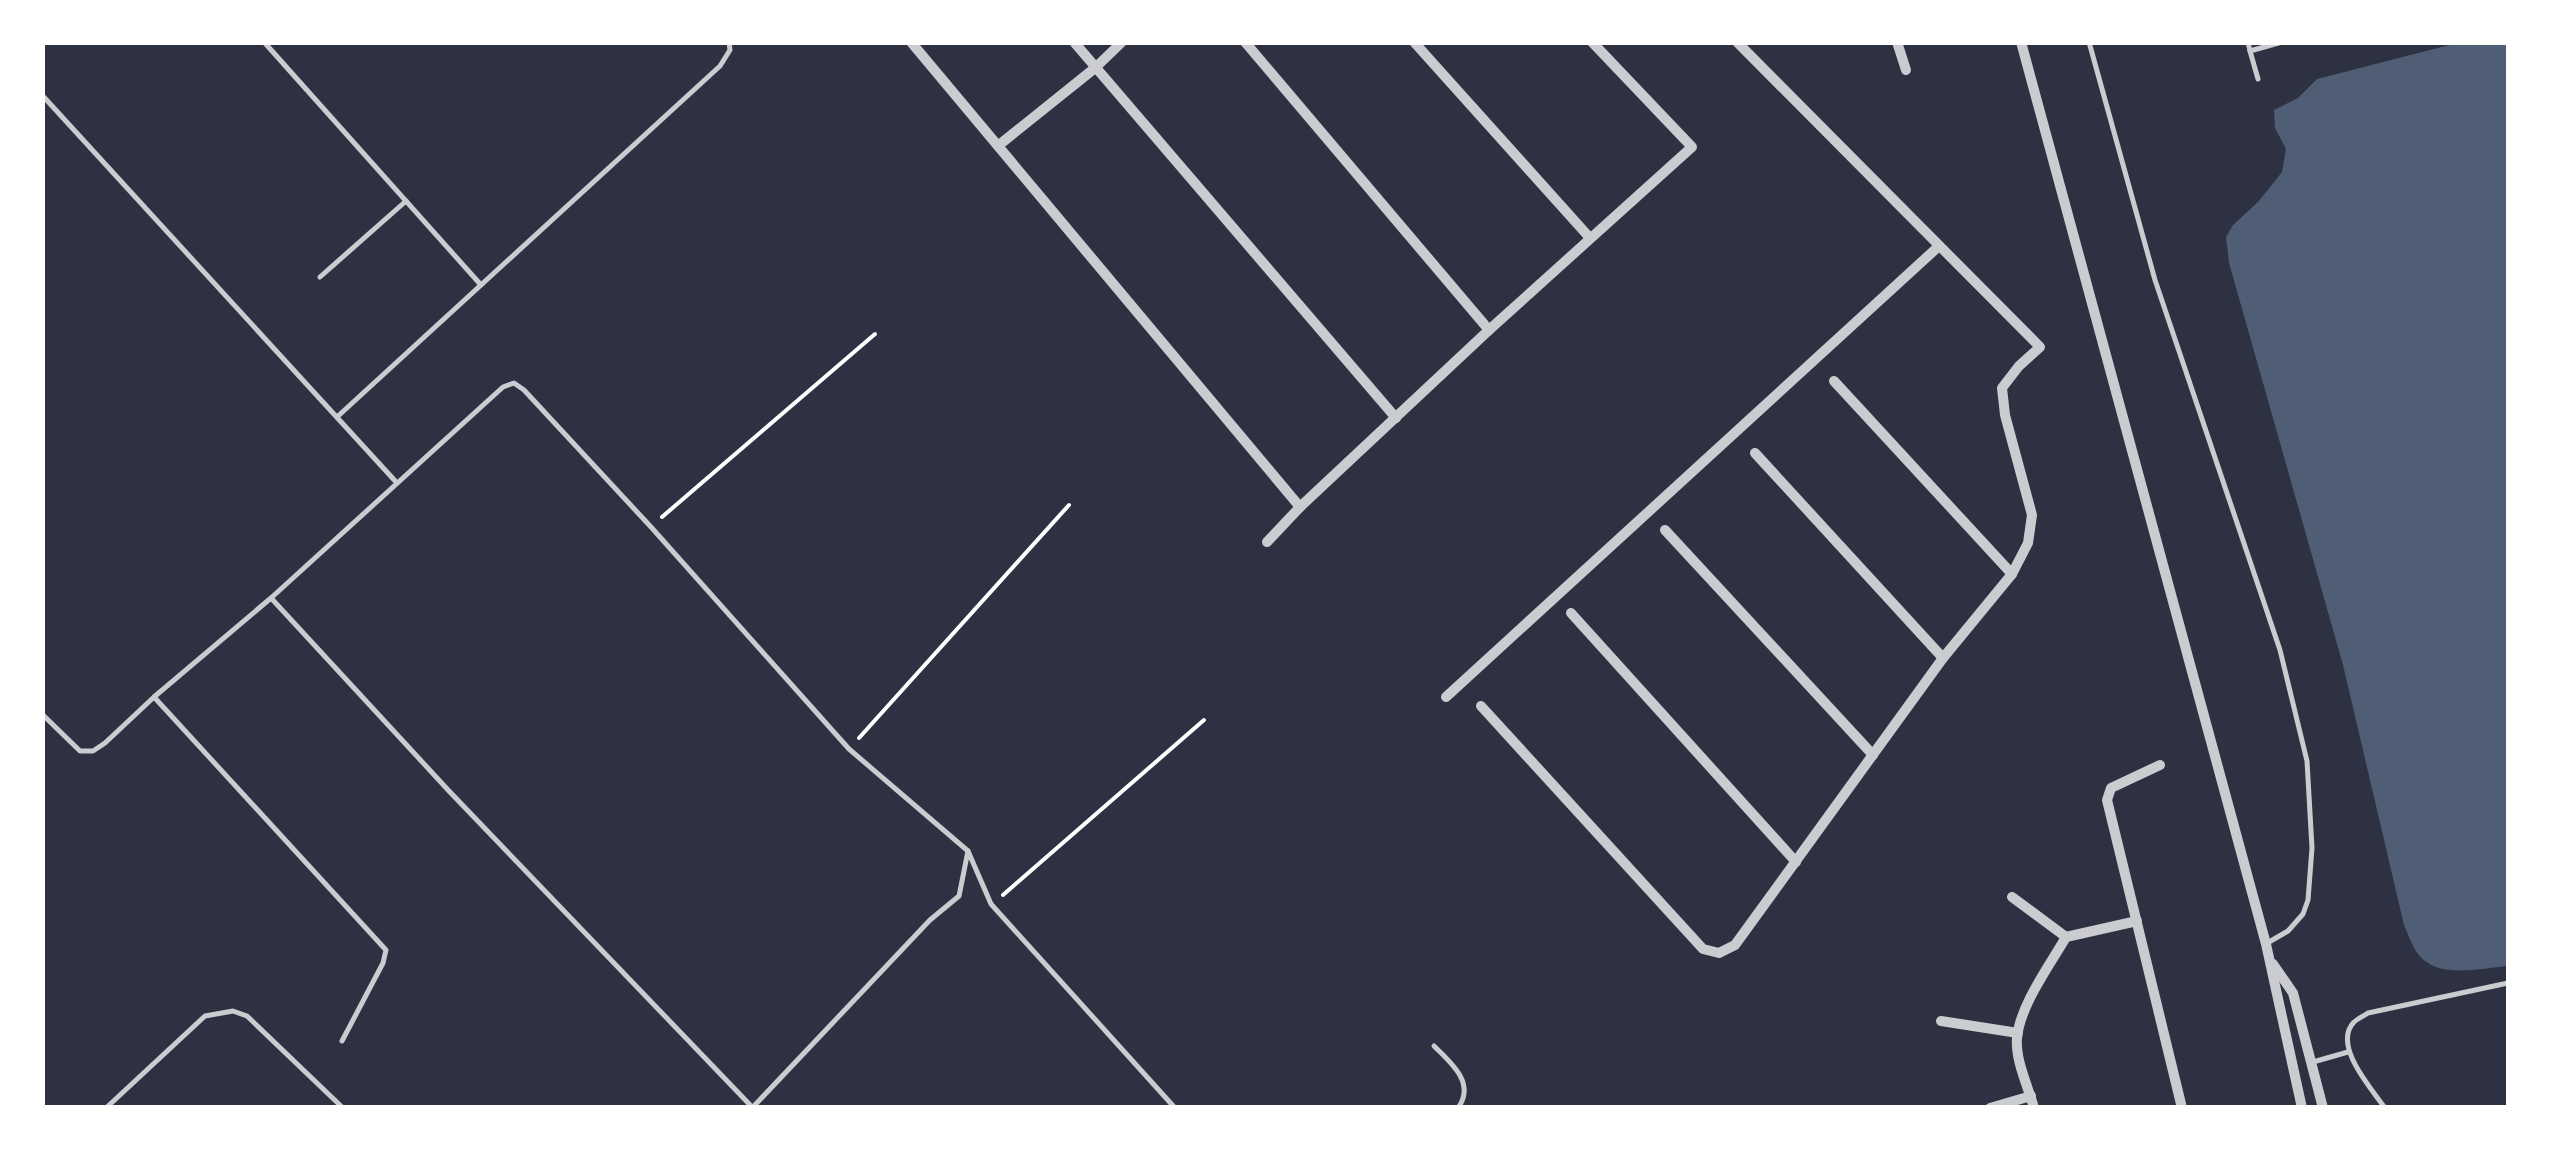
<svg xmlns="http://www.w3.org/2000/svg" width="2551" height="1150" viewBox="0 0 2551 1150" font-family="'Space Grotesk',sans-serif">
<rect width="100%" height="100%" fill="#2d3142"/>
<path fill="#4f5d75" d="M2461,42L2508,43V966C2480,968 2438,980 2418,954C2412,946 2408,934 2404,925L2343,665L2229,263L2226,237L2233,225L2258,202L2282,172L2286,149L2275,128L2274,110L2298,98L2317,79Z"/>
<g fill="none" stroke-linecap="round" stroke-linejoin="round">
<g stroke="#fff" stroke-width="4">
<path d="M662,517L875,334"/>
<path d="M859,738L1069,505"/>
<path d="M1003,895L1204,720"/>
</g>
<g stroke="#caccd0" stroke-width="5">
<path d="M264,42L481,285"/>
<path d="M2089,42L2155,280L2280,650L2307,761L2312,848L2308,900L2303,914L2288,931L2269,942"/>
<path d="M2248,42L2250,51L2282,42"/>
<path d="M2250,51L2258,79"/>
<path d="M42,95L397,483"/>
<path d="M320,277L406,201"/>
<path d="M337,417L720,66L730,50L729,42"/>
<path d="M271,598L449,791L753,1108"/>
<path d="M154,697L386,950L383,963L342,1041"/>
<path d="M42,714L80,751H93L105,743L154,697L271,598L503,387L514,383L524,390L651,527L849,749L968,851"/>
<path d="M1434,1046C1451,1063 1476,1083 1458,1108"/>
<path d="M2313,1062L2348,1052"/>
<path d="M753,1107L930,920L959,896L968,851L991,904L1175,1108"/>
<path d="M106,1108L205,1016L233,1011L247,1016L343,1108"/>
<path d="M2385,1108C2371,1088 2332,1045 2354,1022C2354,1021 2367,1014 2368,1013L2508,983"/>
</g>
<g stroke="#caccd0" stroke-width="10">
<path d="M911,42L1300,507"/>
<path d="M1074,42L1396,418"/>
<path d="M1245,42L1489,330"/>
<path d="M1414,42L1590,238"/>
<path d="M1897,42L1906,70"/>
<path d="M2021,42L2266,944L2302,1108"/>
<path d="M999,145L1095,68L1122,42"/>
<path d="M1834,381L2012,574"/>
<path d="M1755,453L1943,658"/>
<path d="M1665,530L1873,755"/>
<path d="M1267,542L1300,507L1489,330L1692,147L1592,42"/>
<path d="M1571,613L1796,862"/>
<path d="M1446,697L1939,246"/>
<path d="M1481,706L1703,949L1719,953L1735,945L1943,658L2012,574L2028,543L2032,515L2005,415L2002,388L2019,366L2040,347L1737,42"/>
<path d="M2160,765L2111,788L2107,800L2182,1108"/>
<path d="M2012,897L2066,937"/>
<path d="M2273,964L2293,993L2323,1108"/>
<path d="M1941,1021L2018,1033"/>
<path d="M1990,1108L2031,1096"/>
<path d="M2034,1108C2028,1086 2015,1060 2017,1038C2020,1005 2050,965 2066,937L2137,921"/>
</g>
</g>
<rect width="2551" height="1150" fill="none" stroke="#ffffff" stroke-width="90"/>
</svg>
